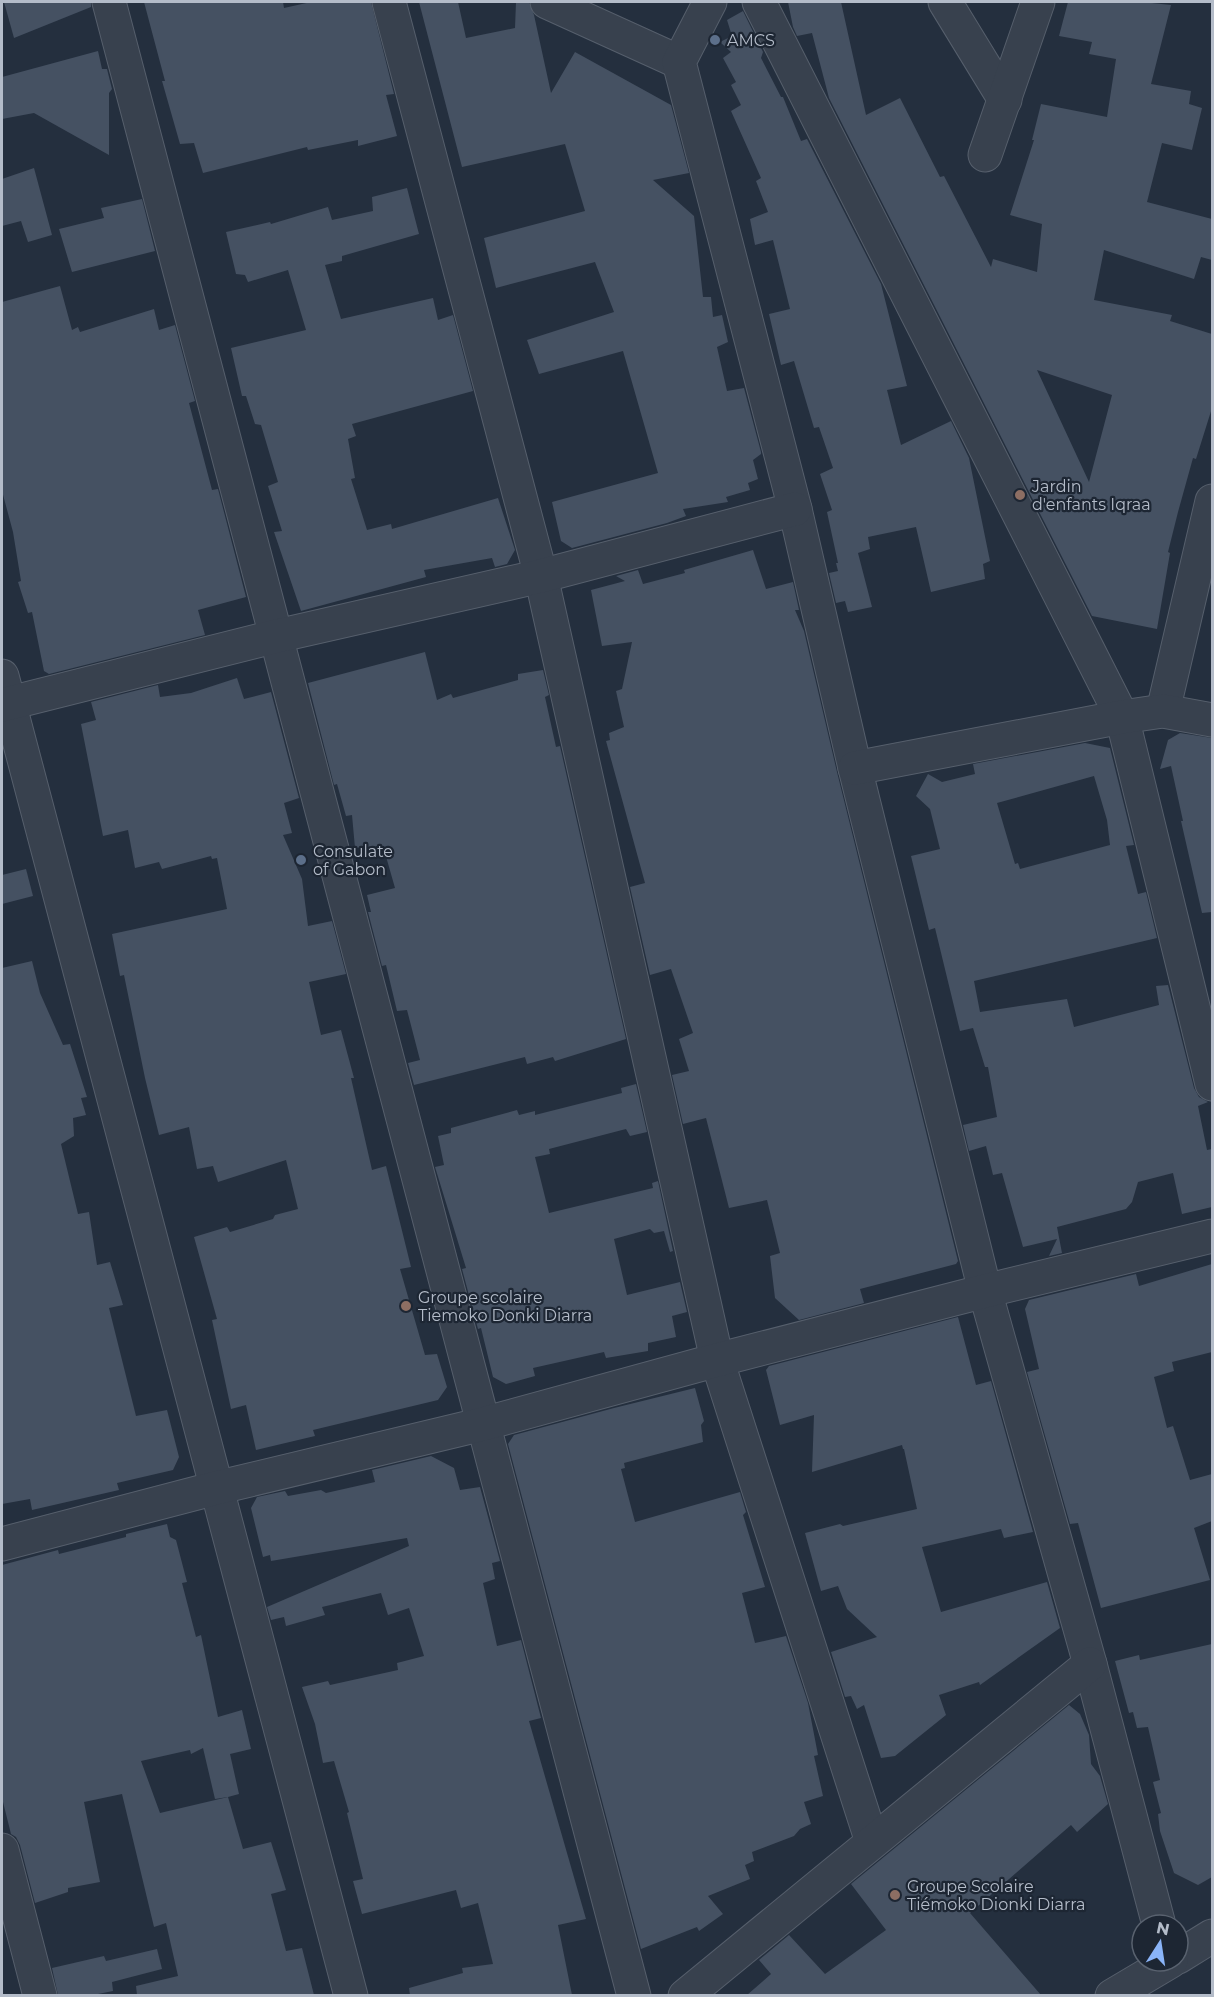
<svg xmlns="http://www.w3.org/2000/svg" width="1214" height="1997" viewBox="0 0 1214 1997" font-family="Montserrat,sans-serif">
<rect width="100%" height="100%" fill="#242f3e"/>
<g fill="#455162" fill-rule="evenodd">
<path d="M4,2H91V7L14,38Z"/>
<path d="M144,2H283L284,8L311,2H371L394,94L386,95L397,136L358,146V140L308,150L307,147L203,173L194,143L180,144L162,81H165Z"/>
<path d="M419,2H458L466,38L515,28L516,2H529L534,15L551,93L575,52L671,105L689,173L653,180L694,216L703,297H711L713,317L722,315L728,342L717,347L727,391L744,388L761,452V454L753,460L758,479L748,483L750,490L726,497L728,502L683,509L686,516L667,523L572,548L561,541L552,502L658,473L623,351L539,374L527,340L614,312L595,262L496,288L484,238L585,211L565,144L462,167Z"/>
<path d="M788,2H841L866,115L900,98L940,177L944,176L991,267L993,259L1037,272L1042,224L1010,215L1034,140H1032L1041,104L1107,117L1116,59L1089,54L1092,42L1059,36L1068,2H1142L1171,5L1151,84L1191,91L1189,104L1202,108L1192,150L1162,143L1147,202L1212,219V260L1201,257L1194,279L1104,250L1094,300L1172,315L1170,321L1212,334V408L1196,459L1193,458L1178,512L1168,552L1170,553L1157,629L1092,616L829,98L812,33L797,36L793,27ZM1037,370L1112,395L1089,482Z"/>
<path d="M743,11L763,52L761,58L781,97H783L801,141L807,139L881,284L907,386L887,390L901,445L951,421L969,458L990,561L983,564L985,579L931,592L916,527L868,537L870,549L858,553L872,607L848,612L845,601L836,603L829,573L838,571L836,563H838L827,512L832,510L820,474L833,468L819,427L814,428L794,361L781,365L769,314L790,309L773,240L755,245L750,219L768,212L756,181L761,178L731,111L741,105L731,85L736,82L723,58L731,52L720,42L732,36L727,20Z"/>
<path d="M98,51L102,69H107L112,89L109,93V155L34,113L2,119V77Z"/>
<path d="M34,168L52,235L28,242L21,221L2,226V179Z"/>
<path d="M407,188L419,234L342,256V261L325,265L341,319L433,298L438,320L453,315L473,391L352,424L356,436L348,439L355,478L351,479L367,530L391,524L392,529L498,498L515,550L507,564L495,567L492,558L424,570L426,577L301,611L274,532L282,531L268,486L278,482L261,425L255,424L246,396H242L231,348L306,330L288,270L248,282L245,275L236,274L226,232L270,222L271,224L328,207L332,220L373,211L372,197Z"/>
<path d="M142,199L155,251L72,272L59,229L104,218L101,208Z"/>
<path d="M60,286L72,330L78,327L80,332L154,309L159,330L175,325L195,401L189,403L212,490L218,489L246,597L198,610L205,635L49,674L44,671L32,612L28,613L18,582L21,581L13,532L2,491V302Z"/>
<path d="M753,550L766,589L793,582L799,610H795L804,631L837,772L958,1261L956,1264L860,1289L864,1303L799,1320L775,1298L770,1256L780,1253L767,1200L729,1208L706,1118L683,1124L672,1075L689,1071L679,1039L693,1033L671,969L650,975L630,887L645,883L606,741L610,740L609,733L624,727L616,691L622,689L632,642L602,646L591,590L625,581L616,576L638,570L643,584L685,573L684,570Z"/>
<path d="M425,652L437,700L451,694L453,698L518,680V674L543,670L549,695L545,697L556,747L560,746L626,1039L555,1061L553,1057L527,1064L525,1057L414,1085L408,1063L420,1060L407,1010L397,1011L386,965L382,966L368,912H371L367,895L395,888L383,846L355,848L352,815L346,816L337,784L334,785L308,683Z"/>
<path d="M237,678L244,699L271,692L299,798L284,803L292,833L283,835L302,879L308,926L332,921L346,974L309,982L321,1035L341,1030L354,1078H351L372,1170L386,1166L411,1267L400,1269L425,1355L437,1354L447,1387L438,1400L313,1430L315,1436L256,1450L246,1405L231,1409L212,1320L217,1319L194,1237L227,1227L230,1232L273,1219L275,1215L298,1209L286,1160L218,1182L213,1166L197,1169L189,1127L159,1135L145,1078L124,975L120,976L112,934L227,909L217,858L212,859L211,856L162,869L159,862L135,868L128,830L103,836L81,724L96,720L91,702L158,685L160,697L191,693Z"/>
<path d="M1180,733L1212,738V912L1202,913L1181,821H1183L1171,766L1160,769L1168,740Z"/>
<path d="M1085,743L1110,748L1134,845L1126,846L1138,894L1146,892L1157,938L974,981L980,1012L1067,999L1074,1027L1159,1005L1156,986L1168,985L1194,1088L1199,1097L1208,1102L1198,1106L1207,1150L1212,1149V1207L1182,1214L1173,1173L1138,1182L1132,1202L1126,1209L1057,1227L1062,1253L1049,1256L1057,1239L1023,1247L1002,1173L993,1175L986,1146L969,1151L963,1125L997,1117L988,1067H985L973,1028L960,1031L935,928L929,930L911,856L940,849L930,809L916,796L928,774L942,782L975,774L973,764ZM1094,776L1107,820L1110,845L1020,869L1018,863L1015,864L997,803Z"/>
<path d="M26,869L33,896L2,904V875Z"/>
<path d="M32,961L40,993L63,1045L70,1044L87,1097L81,1098L86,1115L73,1118L74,1136L61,1144L78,1214L89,1212L97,1265L110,1262L123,1305L109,1308L136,1416L167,1410L179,1457L173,1470L117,1483L119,1490L32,1510L30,1499L2,1504V968Z"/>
<path d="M636,1084L647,1132L630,1136L626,1129L549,1149L550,1154L535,1157L549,1213L653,1188L652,1183L658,1181L673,1251L670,1252L664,1231L654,1233L650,1229L614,1239L627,1295L680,1282L687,1312L672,1316L676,1337L648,1343V1351L606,1358L604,1352L533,1368L535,1376L506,1384L493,1377L481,1328L478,1329L462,1269L466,1268L435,1167L444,1165L438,1136L451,1133V1128L517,1110L519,1115L535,1111V1115L622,1093L621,1088Z"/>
<path d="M1212,1264V1352L1172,1362L1174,1371L1154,1377L1167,1428L1173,1426L1190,1480L1212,1474V1521L1194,1528L1210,1580L1101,1608L1078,1523L1070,1524L1027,1372L1039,1369L1025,1309L1029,1300L1136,1274L1139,1286Z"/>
<path d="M958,1317L976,1385L991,1381L1033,1532L1004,1538L1001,1529L922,1547L941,1612L1047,1582L1060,1628L980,1685L979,1682L939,1695L946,1715L895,1756L881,1758L864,1705L857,1709L851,1696L845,1697L831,1652L877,1637L847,1609L838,1586L821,1591L805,1533L840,1524L843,1526L917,1509L904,1449H903L902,1445L812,1472L814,1415L780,1425L766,1370L769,1366Z"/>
<path d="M695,1388L704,1421L701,1425L703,1442L624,1463L625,1468L621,1469L635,1522L740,1492L746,1512L743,1515L765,1587L742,1593L755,1643L786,1636L808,1703L818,1755L814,1756L823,1796L804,1802L811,1824L800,1829L794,1836L752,1852L754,1861L745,1865L750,1879L708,1896L723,1914L699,1931L697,1927L641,1949L508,1444L514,1435L614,1408Z"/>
<path d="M431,1456L454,1468L460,1490L480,1487L500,1561L492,1563L495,1579L483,1583L497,1646L521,1640L541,1718L529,1721L586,1919L558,1925L572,1995H410L409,1988L463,1973L462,1968L493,1964L478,1903L461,1908L456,1890L362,1914L353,1881L363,1879L347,1813L349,1812L334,1761L323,1763L315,1724L302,1687L328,1681L330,1685L398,1670L397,1663L424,1656L409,1608L388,1615L381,1593L322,1607L325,1615L286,1626L284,1617L271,1620L267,1607L409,1546L407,1538L271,1561L270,1555L263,1557L251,1508L257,1497L285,1491L288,1496L321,1490L326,1493L375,1482L372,1470Z"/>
<path d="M167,1524L170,1537L176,1540L187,1582L182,1583L196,1637L201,1635L218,1717L242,1710L251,1749L230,1754L239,1794L228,1797L243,1849L271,1842L286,1890L271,1894L286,1951L302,1948L314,1995H137L136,1986L178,1976L166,1923L154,1927L122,1794L84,1802L100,1882L68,1888V1892L35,1903L20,1845L16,1837L11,1834L2,1798V1565L58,1550L59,1554L126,1537V1534ZM203,1748L215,1799L228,1797L160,1813L141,1761L190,1750L191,1754Z"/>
<path d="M1212,1644V1877L1198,1885L1174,1873L1160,1831L1158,1814L1161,1813L1153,1782L1160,1780L1148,1727L1137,1728L1133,1712L1129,1713L1115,1661L1139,1655L1140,1660Z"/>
<path d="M1069,1705L1080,1714L1089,1735L1091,1764L1100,1776L1108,1804L1077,1832L1071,1825L970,1913L1041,1995H747L771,1974L759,1960L789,1935L825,1974L886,1930L851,1884Z"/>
<path d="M157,1949L162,1969L112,1982L113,1991L93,1995H58L52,1968L104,1956L106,1961Z"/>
</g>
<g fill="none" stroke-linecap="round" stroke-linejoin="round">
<defs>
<g id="street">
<path d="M109,2L634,1996"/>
<path d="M389,2L541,576L717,1360L872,1842"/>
<path d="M547,2L679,62"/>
<path d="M710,2L679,62L795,509L855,768L985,1291L1090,1664L1159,1925"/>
<path d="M759,2L1122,717L1212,1084"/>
<path d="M945,2L1005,100"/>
<path d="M985,155L1038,2"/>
<path d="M2,676L351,1996"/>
<path d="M2,705L277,636L541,576L795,509"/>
<path d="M1163,711L1212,501"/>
<path d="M855,768L1122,717L1163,711L1212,720"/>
<path d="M2,1544L216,1488L483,1424L717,1360L985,1291L1212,1236"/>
<path d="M2,1850L40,1996"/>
<path d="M1178,1957L1212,1936"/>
<path d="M685,1996L1090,1664"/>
<path d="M1112,1996L1171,1961"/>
</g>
</defs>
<use href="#street" stroke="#565f6c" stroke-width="35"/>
<use href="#street" stroke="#38414e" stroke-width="33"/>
</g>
<g fill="#5c6f8a" stroke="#1d2633" stroke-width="2">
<circle cx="715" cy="40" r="6"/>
<circle cx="301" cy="860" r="6"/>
</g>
<g fill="#8d6e63" stroke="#1d2633" stroke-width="2">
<circle cx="1020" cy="495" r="6"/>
<circle cx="406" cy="1306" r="6"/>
<circle cx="895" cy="1895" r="6"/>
</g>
<g text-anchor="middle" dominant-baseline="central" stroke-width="4.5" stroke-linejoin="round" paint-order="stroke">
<g font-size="16" fill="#b4bcc9" stroke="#1d2633" text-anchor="start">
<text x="727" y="40">AMCS</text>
<text x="1032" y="486">Jardin<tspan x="1032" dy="18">d'enfants Iqraa</tspan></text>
<text x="313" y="851">Consulate<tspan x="313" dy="18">of Gabon</tspan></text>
<text x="418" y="1297">Groupe scolaire<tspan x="418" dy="18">Tiemoko Donki Diarra</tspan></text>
<text x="907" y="1886">Groupe Scolaire<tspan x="907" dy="18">Tiémoko Dionki Diarra</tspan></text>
</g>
</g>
<rect width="1214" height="1997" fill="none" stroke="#b4bcc9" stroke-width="6"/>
<g transform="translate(1160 1943) rotate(12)"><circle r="28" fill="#1d2633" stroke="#59626f" stroke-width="1.5"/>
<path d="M0-4.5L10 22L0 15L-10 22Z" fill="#8ab4f8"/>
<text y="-9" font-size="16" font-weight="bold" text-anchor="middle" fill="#b4bcc9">N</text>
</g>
</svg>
